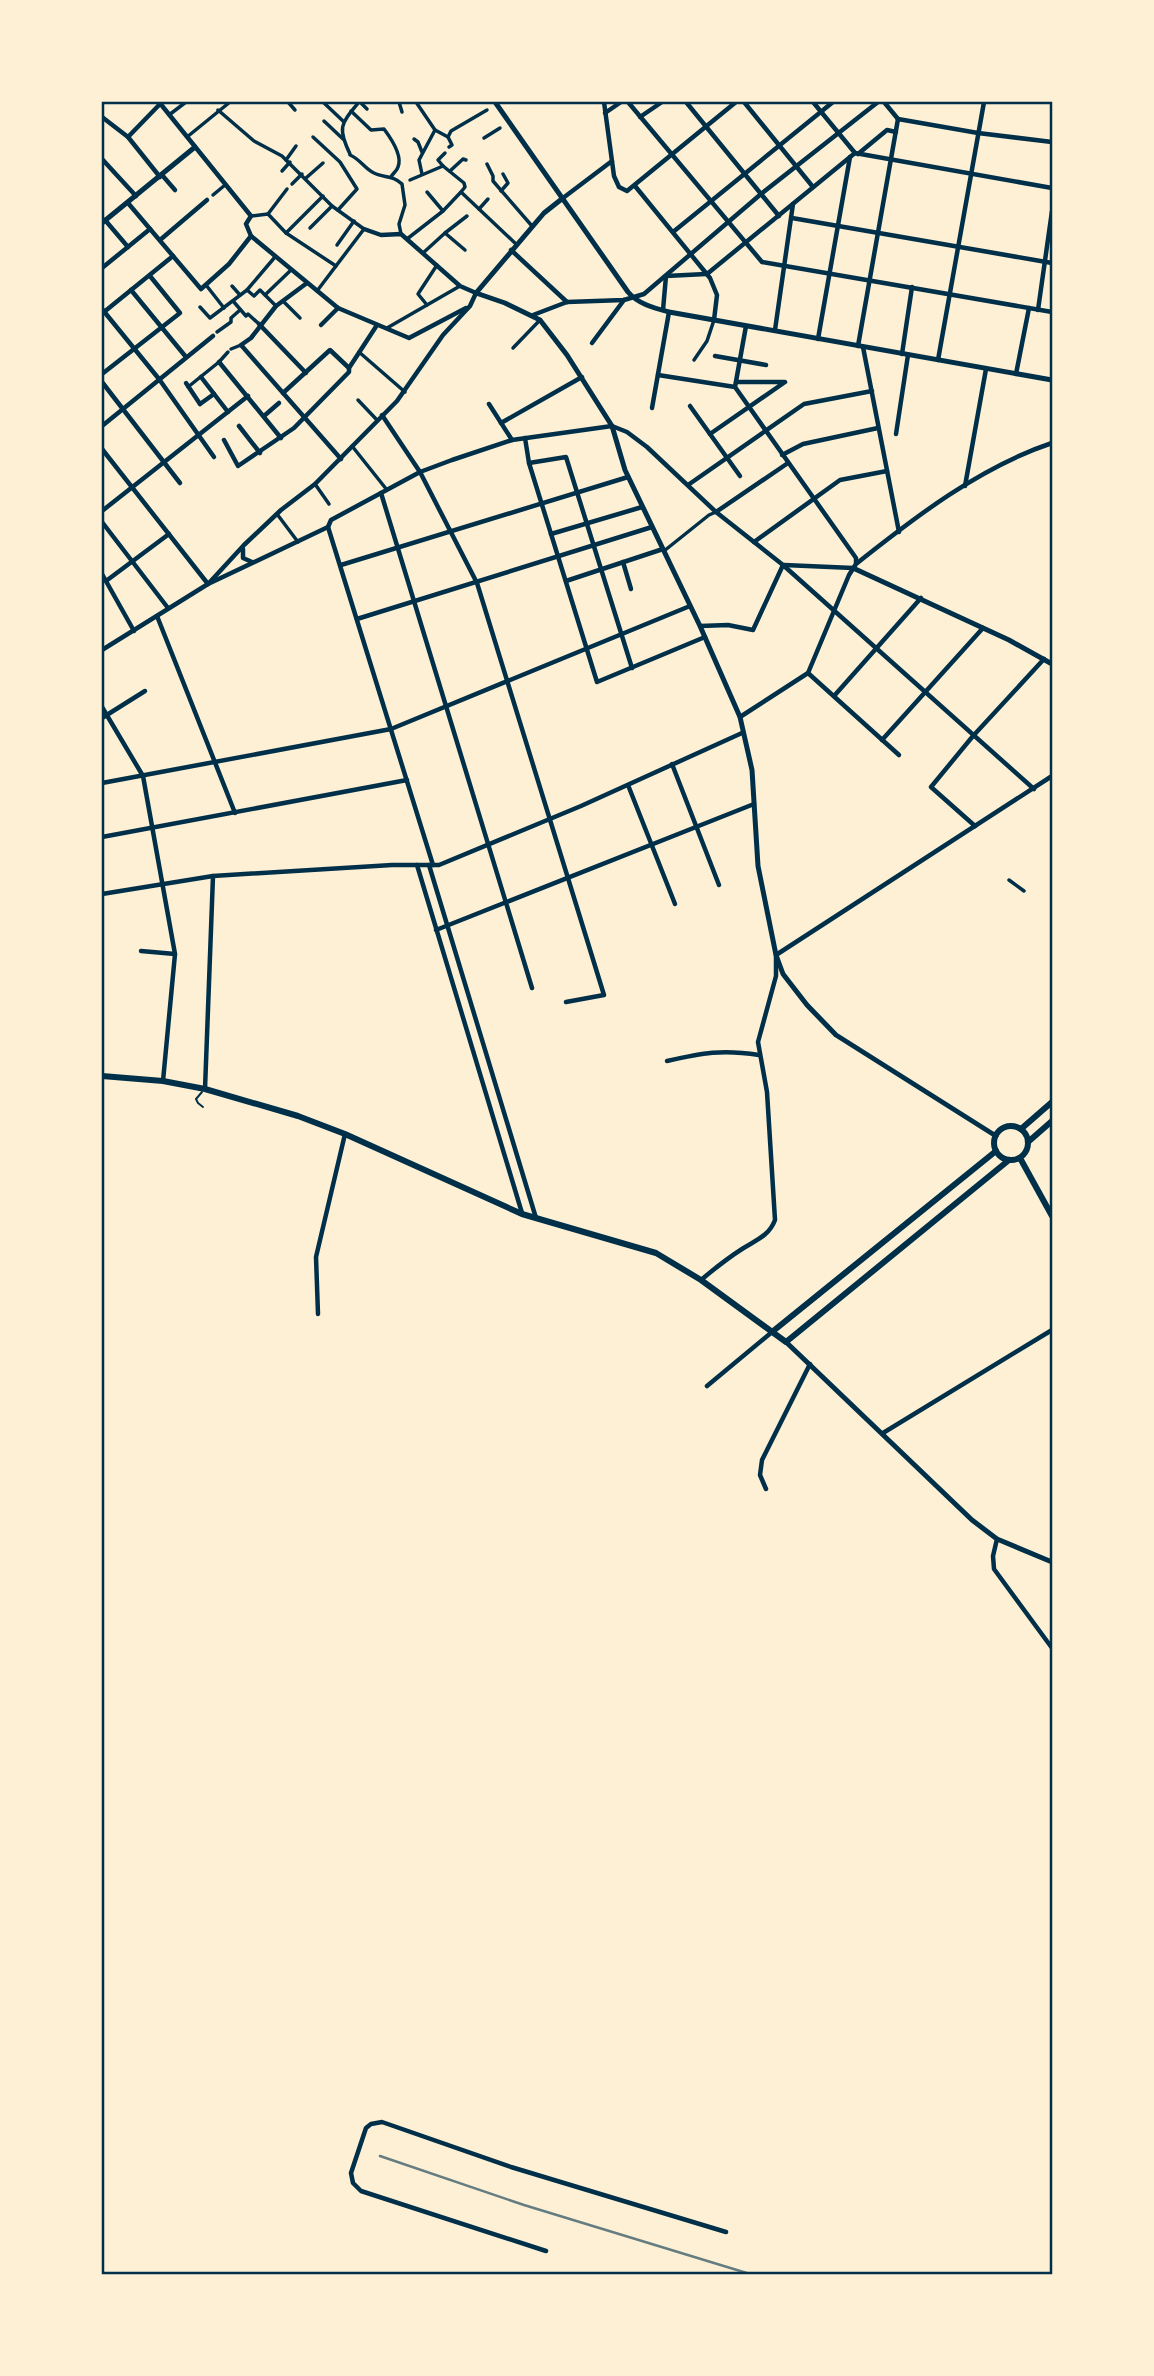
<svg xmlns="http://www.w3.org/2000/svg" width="1154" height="2376" viewBox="0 0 1154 2376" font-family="'Crimson Pro',serif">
<rect width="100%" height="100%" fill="#fdf0d5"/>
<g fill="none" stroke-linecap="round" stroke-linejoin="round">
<path stroke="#003049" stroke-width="2" d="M202,1092L196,1099L198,1103L203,1107"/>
<g stroke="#003049" stroke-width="3.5">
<path d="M288,102L295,110"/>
<path d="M323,102L343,121"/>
<path d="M360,102L367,109"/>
<path d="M399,102L402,112"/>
<path d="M416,102L435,130L419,160L422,174"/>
<path d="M218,110L254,141L282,156L332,206L364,229L317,291"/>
<path d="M351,111L371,130L384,129C390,137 403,155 398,167C397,171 393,173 391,177"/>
<path d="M169,115L186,102"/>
<path d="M324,121L343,139"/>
<path d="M435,130L448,137"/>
<path d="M187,137L230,102"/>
<path d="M313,137L340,162L357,189L338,210"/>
<path d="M484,138L500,128"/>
<path d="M414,139L418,142L422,152"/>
<path d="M449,147L452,145L448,137L451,131L487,110"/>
<path d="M350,154C337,127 341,124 359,102"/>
<path d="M350,155C360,159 365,169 374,173C384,178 393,175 402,184L405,205L399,224L401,234"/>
<path d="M286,160L296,146"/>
<path d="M487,164L493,176V181L532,226"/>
<path d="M443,166L464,183L465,187L461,192L516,244"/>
<path d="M443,166L438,160L445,153"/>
<path d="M282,171L290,162"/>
<path d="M450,171L463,159L466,160"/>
<path d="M306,178L323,163"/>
<path d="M410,180L443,166"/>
<path d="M292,184L302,174"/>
<path d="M501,191L508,183L503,174"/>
<path d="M427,192L443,211"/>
<path d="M213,195L225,185"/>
<path d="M479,209L488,199"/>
<path d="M268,214L287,189"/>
<path d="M251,216L268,214L286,233L336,266"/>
<path d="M310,228L332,206"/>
<path d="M286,233L323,196"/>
<path d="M445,233L467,216"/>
<path d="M407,239L443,211L461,192"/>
<path d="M337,245L354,221"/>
<path d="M423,253L445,233L465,250"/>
<path d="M206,285L224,308"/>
<path d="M232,286L240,295"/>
<path d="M247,290L254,296L260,290L276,306"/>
<path d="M265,295L291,270"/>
<path d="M233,301L246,316L248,314L259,324"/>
<path d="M283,301L300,318"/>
<path d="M427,305L418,294L437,265"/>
<path d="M200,307L210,318L247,290L275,257"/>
<path d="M387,328L460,286"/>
<path d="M217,332L231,322V318L240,310"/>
<path d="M513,348L540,320"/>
<path d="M231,349L241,345"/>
<path d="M359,352L405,392"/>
<path d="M694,360L707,341L714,320"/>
<path d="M188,387L219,362L228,352"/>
<path d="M358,400L377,420"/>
<path d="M352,446L387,490"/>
<path d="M315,484L329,504"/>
<path d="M277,514L298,542"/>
<path d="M664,551L709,515L716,512"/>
<path d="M1009,880L1024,891"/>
</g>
<g stroke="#003049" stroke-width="4.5">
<path d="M159,102L251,216L246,224L251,236L338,308L409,338L466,308"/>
<path d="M604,102L614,176L619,187L627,191L736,102"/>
<path d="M628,102L762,262L1052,312"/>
<path d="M686,102L779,216"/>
<path d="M744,102L813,187"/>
<path d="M813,102L855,153"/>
<path d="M884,102L898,119"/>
<path d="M605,113L621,102"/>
<path d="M102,117L128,137L160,177"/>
<path d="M640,117L662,102"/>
<path d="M898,119L978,133L1052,142"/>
<path d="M128,137L160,104"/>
<path d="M855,153L1052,188"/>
<path d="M858,154L887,130L896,132"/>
<path d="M102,159L136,196"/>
<path d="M162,175L175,190"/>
<path d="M635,186L710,278L717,295L714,320"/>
<path d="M563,198L612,161"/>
<path d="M128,203L201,289L229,264L251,236"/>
<path d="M792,218L1052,263"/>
<path d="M105,220L128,247"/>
<path d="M673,232L833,102"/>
<path d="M160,240L207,200"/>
<path d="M511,250L567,302"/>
<path d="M102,268L150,229"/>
<path d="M707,274L855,153"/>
<path d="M307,283L276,306L251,338L241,345L341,459"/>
<path d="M131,290L186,357"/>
<path d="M102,309L159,379L214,457"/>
<path d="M663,310L666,276L706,274"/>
<path d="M1038,310L1052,211"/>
<path d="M104,312L173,256"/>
<path d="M533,315L567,302L624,300L644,294L761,194L878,102"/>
<path d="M259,324L306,373"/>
<path d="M321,325L338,308"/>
<path d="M746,326L735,387L856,558V563"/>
<path d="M775,330L793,204"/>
<path d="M818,339L850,157"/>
<path d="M592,343L624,300"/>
<path d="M858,346L898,119"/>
<path d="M863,347L899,532"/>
<path d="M902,354L912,287"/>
<path d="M715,356L766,365"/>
<path d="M938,360L984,102"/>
<path d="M219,362L281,438"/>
<path d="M102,374L180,313L150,276"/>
<path d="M1016,374L1029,308"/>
<path d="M658,375L735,387"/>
<path d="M201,377L228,412"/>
<path d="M102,382L180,483"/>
<path d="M186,383L200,404"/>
<path d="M283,393L330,350L349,368"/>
<path d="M200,404L214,394"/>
<path d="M489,404L512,440"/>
<path d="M690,406L740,476"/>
<path d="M652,408L669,312"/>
<path d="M382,415L420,472L477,583L604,995L566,1002"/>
<path d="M264,416L279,403"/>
<path d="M501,423L582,377"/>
<path d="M102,426L213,336"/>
<path d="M239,426L260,453"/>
<path d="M710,434L785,382H736"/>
<path d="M896,434L908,355"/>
<path d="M525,438L529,463L597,682L705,637"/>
<path d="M224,440L238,466L294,428L349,372V368L377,325"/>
<path d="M102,449L208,584"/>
<path d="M782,455L803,444L878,428"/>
<path d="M529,463L566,457L632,668"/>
<path d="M688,485L804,404L872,391"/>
<path d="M965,486L986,369"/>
<path d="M381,493L532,988"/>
<path d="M102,511L248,396"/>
<path d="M716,512L788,463"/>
<path d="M102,522L168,608"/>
<path d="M328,527L433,865"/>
<path d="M551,534L642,507"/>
<path d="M754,542L840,480L887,471"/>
<path d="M243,549V558L252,562"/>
<path d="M623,562L631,589"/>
<path d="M341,565L628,477"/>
<path d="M784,565L853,568"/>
<path d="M102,574L134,631"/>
<path d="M106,581L169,534"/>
<path d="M566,581L663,549"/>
<path d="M209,583L244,545L281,510L315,484L397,401L443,335L470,306L476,293L460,286L401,234L381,235L364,229"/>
<path d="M157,616L235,813"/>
<path d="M357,619L652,527"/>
<path d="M700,626L728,625L753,630L783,565"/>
<path d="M102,650L208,584L328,527L331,520L420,472L452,460L512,440L612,426L627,432L647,447L716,512L783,565L1034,789"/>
<path d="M808,673L899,755"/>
<path d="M834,696L921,598"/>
<path d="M102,707L143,776L175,954L163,1081"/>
<path d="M740,717L808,673L849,575L856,564C915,517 980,467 1052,443"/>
<path d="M102,718L145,691"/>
<path d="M882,740L983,628"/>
<path d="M672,764L719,885"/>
<path d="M102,783L391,729L690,606"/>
<path d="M628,785L675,904"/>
<path d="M975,826L931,787L973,736L1044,659"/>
<path d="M102,837L407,780"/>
<path d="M417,865L522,1213"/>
<path d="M429,865L536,1218"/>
<path d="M102,894L213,876L392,865H439L581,806L742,733"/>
<path d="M436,930L754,804"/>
<path d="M141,951L175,954"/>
<path d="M667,1061C702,1053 722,1049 759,1055"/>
<path d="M205,1089L213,876"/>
<path d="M701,1280C714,1269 728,1258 742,1249C756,1240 769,1236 775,1220L767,1092L758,1042L776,976V955L1052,776"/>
<path d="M318,1314L316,1257L345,1134"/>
<path d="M707,1386L772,1332"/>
<path d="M883,1433L1052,1330"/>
<path d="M766,1489L760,1475L762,1460L810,1364"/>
<path d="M997,1539L993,1556L994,1569L1052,1648"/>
<path d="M546,2251L361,2191L353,2183L351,2173L366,2128L371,2124L382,2122L511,2167L726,2232"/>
</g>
<g stroke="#003049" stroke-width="5">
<path d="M495,102L628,292C638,304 654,308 669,312L1052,380"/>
<path d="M563,198L544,213L476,293L505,303L540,320L567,355L612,426L625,470L700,626L740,717L752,770L758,866L776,955L783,974L807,1005L836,1035L996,1136"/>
<path d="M102,223L195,147"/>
<path d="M853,568L1009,640L1052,664"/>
<path d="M786,1342L972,1520L997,1539L1052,1562"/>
</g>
<g stroke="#003049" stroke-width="6">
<path d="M102,1076L163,1081L205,1089L298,1116L345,1134L522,1214L656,1253L701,1280L786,1342L1009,1160"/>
<circle cx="1011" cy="1143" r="17"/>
<path d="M1021,1129L1052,1102"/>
<path d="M1028,1142L1052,1121"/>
<path d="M1020,1158L1052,1216"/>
<path d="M772,1332L996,1151"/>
</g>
<path stroke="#657d81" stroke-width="2.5" d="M380,2156L524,2205L750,2274"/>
</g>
<rect width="1154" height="2376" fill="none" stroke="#fdf0d5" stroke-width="206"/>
<rect x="103" y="103" width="948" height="2170" fill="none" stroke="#003049" stroke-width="2.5"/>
</svg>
